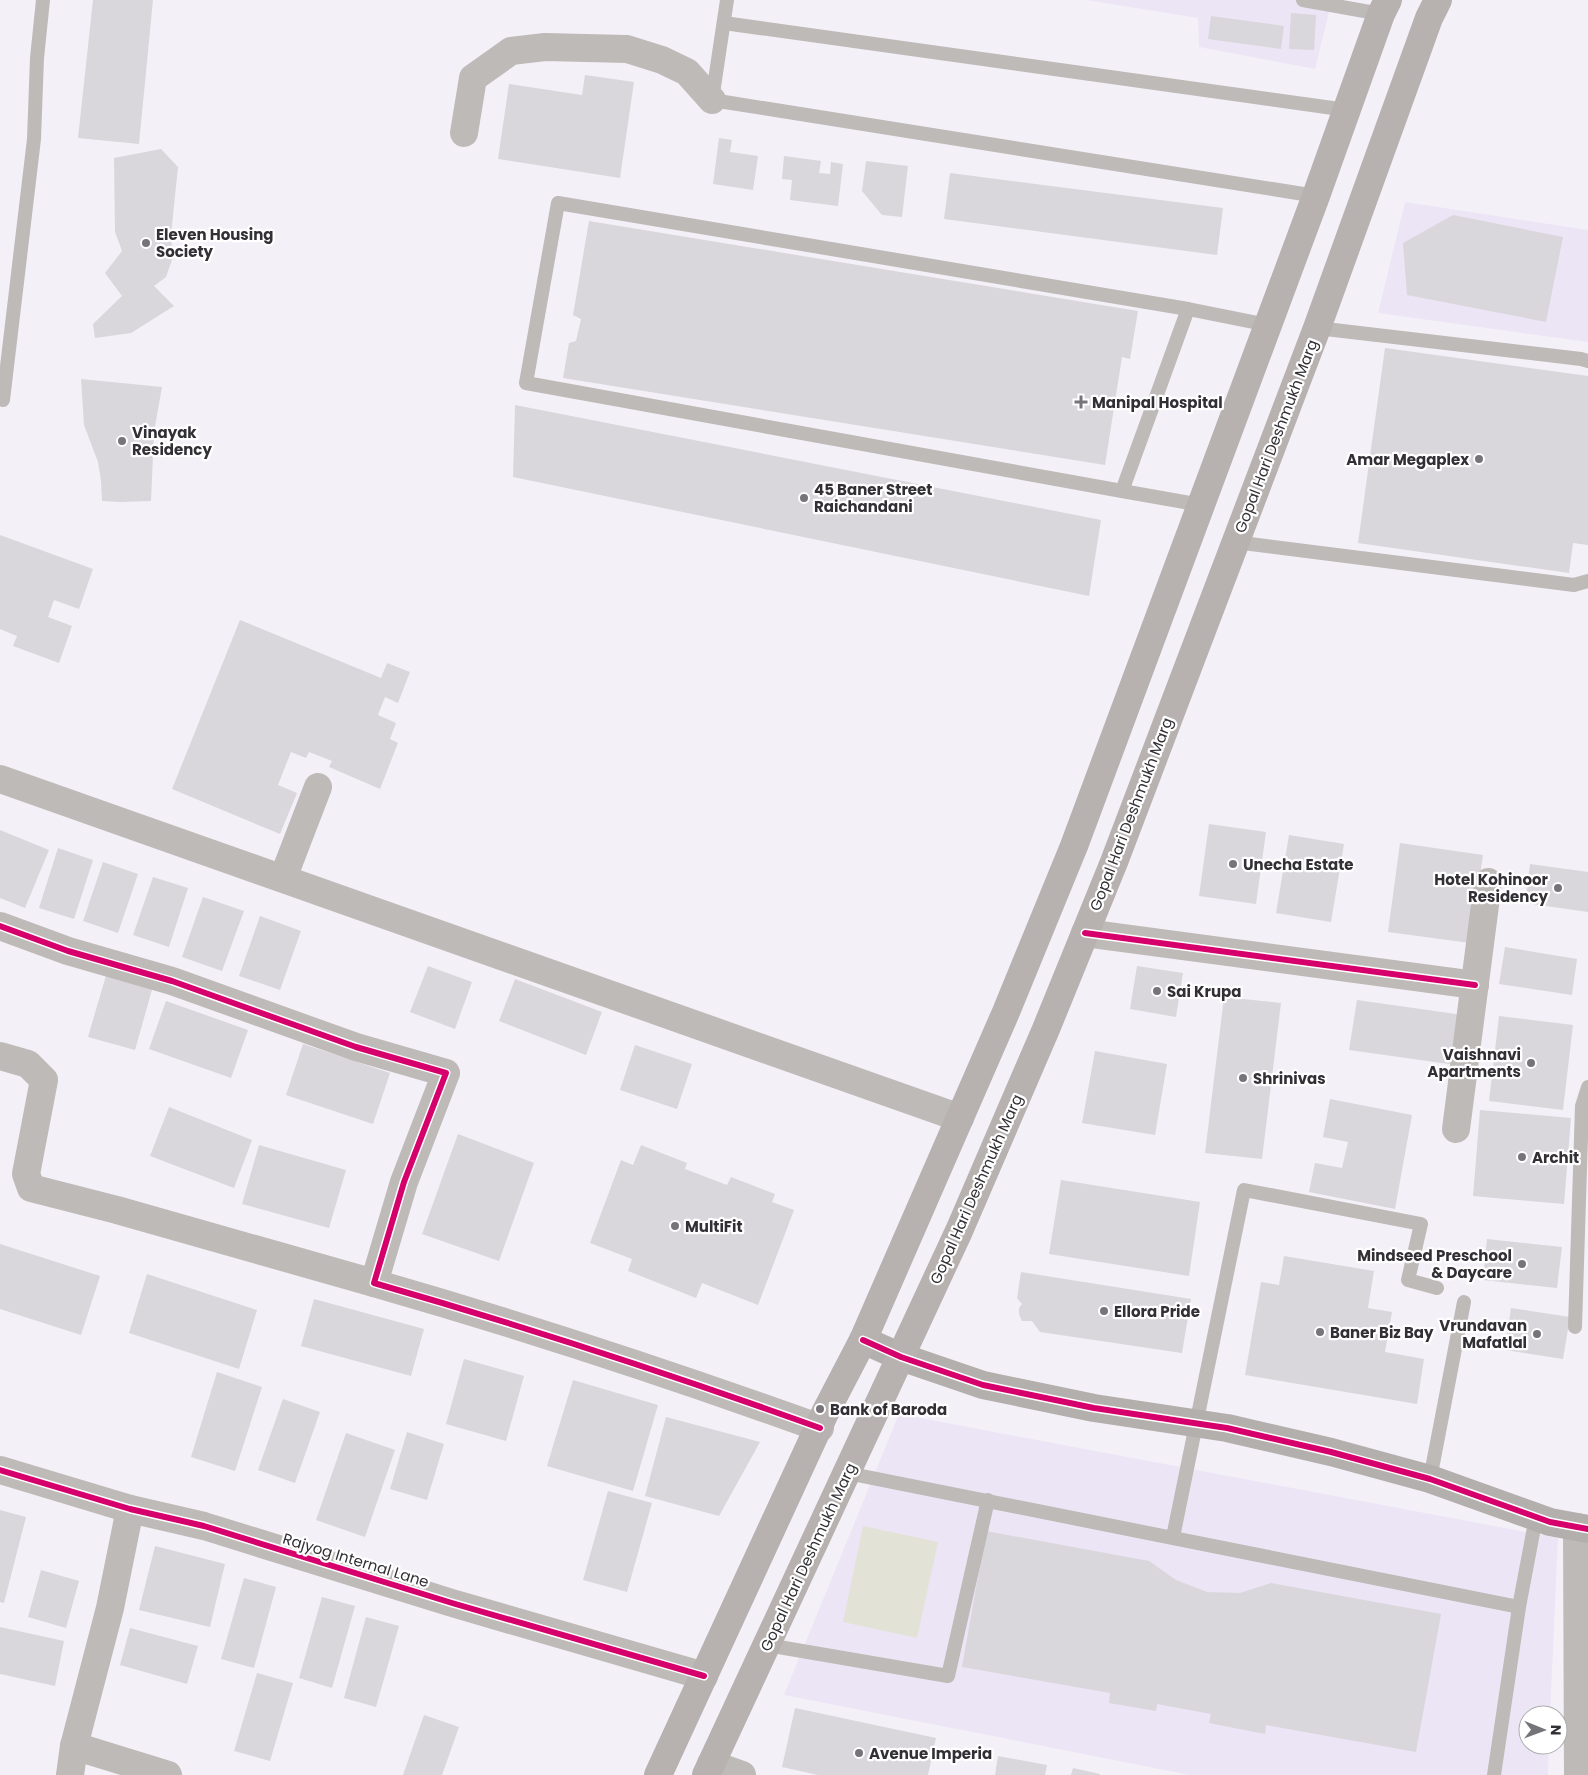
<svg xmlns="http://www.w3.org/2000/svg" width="1588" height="1775" viewBox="0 0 1588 1775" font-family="Poppins,sans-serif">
<rect width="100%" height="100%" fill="#f4f0f8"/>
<g fill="#ece5f5">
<path d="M1086,0H1332L1315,69L1199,47L1198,18Z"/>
<path d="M1405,202L1588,230V342L1378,313Z"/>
<path d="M899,1414L1558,1538L1550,1715H1528V1745H1549L1548,1775H1190L784,1695Z"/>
</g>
<path fill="#e2e2d7" d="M863,1526L938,1542L917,1638L843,1622Z"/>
<g fill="#d9d6dc">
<path d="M93,0H153L139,144L78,138Z"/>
<path d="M1291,13L1316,15L1314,50L1289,49Z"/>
<path d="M1211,16L1284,26L1281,49L1208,39Z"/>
<path d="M585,75L634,82L620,178L498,159L509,84L582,95Z"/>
<path d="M719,138L732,140L730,152L758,156L753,190L713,184Z"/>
<path d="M161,149L178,167L171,235L173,257L166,277L154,286L174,306L131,333L95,338L93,324L122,296L105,273L122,251L115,232L114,158Z"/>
<path d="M784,156L821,161L819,173L830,174L831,162L843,164L838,206L790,200L792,180L782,179Z"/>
<path d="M866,161L908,166L902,217L882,215L862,191Z"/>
<path d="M950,173L1223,208L1217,255L944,219Z"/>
<path d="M1453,215L1563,237L1546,322L1407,295L1403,243Z"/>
<path d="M589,221L1138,311L1130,359L1122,357L1105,465L563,378L569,343L576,341L581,319L573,315Z"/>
<path d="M1385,348L1588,376V545L1573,543L1569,573L1358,543Z"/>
<path d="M81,379L162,387L154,432L151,501L121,502L102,501L101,481L98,462L84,425Z"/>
<path d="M515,405L1101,520L1089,596L513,477Z"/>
<path d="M0,535L93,569L79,609L54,600L48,617L72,626L59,663L13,646L17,636L0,629Z"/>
<path d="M240,620L381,678L387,663L410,672L398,703L385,697L378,715L396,723L390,739L398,743L380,789L329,767L332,761L309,752L306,758L291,752L278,785L297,793L280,834L172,789Z"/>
<path d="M1209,824L1266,832L1256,904L1199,896Z"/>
<path d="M0,830L49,850L25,908L0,898Z"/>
<path d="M1289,835L1344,844L1331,922L1276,913Z"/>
<path d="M1400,843L1483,855L1470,943L1388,932Z"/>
<path d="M58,848L93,860L74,919L39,908Z"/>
<path d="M103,862L138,874L118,933L83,921Z"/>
<path d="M1530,864L1588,872V912L1525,903Z"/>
<path d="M153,877L188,888L169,947L133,935Z"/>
<path d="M203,897L244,911L222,971L182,957Z"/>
<path d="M260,916L301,931L280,990L239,976Z"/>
<path d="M1505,947L1577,959L1572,995L1499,984Z"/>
<path d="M428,966L472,982L455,1029L410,1012Z"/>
<path d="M1137,966L1183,973L1176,1017L1130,1009Z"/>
<path d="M107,972L153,986L135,1050L88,1037Z"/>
<path d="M515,979L602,1012L586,1055L499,1021Z"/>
<path d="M1224,997L1281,1003L1262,1159L1205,1153Z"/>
<path d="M1357,1000L1463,1015L1456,1065L1349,1050Z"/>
<path d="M166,1001L248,1030L231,1078L149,1049Z"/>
<path d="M1499,1016L1573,1025L1563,1110L1489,1101Z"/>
<path d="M303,1044L390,1073L373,1124L286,1095Z"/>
<path d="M635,1045L692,1064L677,1109L620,1090Z"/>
<path d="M1095,1051L1167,1064L1155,1135L1082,1123Z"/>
<path d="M1330,1099L1412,1115L1395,1209L1309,1192L1315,1163L1342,1168L1348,1142L1323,1137Z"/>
<path d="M169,1107L252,1140L234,1188L150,1156Z"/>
<path d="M1480,1110L1571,1118L1564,1204L1473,1196Z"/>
<path d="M458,1134L534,1163L499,1261L422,1234Z"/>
<path d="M259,1145L346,1170L329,1228L242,1204Z"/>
<path d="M641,1145L687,1163L685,1169L727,1185L731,1177L775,1194L772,1202L794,1210L758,1305L702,1283L696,1298L628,1271L632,1259L590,1243L621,1160L633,1165Z"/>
<path d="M1061,1180L1200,1202L1189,1276L1049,1254Z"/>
<path d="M1487,1239L1562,1247L1557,1288L1483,1280Z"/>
<path d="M0,1244L100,1276L81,1335L0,1309Z"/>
<path d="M1284,1256L1374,1271L1368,1308L1392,1312L1385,1352L1424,1359L1417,1404L1245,1375L1261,1282L1279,1285Z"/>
<path d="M1021,1272L1191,1299L1182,1353L1040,1332L1032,1321H1022L1019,1314V1308L1022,1304L1017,1298Z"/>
<path d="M147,1274L257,1310L239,1369L129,1333Z"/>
<path d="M314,1299L424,1329L411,1376L301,1346Z"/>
<path d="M1511,1308L1570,1317L1563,1359L1505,1350Z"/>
<path d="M464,1359L524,1376L506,1441L446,1424Z"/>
<path d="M217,1372L262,1387L235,1471L191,1457Z"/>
<path d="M573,1380L658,1405L633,1491L547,1466Z"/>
<path d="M283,1399L320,1412L295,1483L258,1470Z"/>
<path d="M666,1417L760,1442L719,1516L645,1496Z"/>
<path d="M407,1432L444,1444L427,1500L390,1489Z"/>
<path d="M346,1433L395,1450L365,1537L316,1520Z"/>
<path d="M608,1491L652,1503L627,1592L583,1580Z"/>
<path d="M0,1510L26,1517L4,1603L0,1602Z"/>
<path d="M986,1531L1149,1561L1176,1580L1207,1592L1240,1593L1271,1583L1441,1614L1416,1752L1266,1725L1265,1734L1209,1723L1211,1714L1157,1704L1156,1711L1109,1703L1110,1693L962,1667Z"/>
<path d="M155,1546L225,1564L210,1627L139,1610Z"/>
<path d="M41,1570L79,1581L66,1628L28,1617Z"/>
<path d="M244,1578L276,1587L254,1668L221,1659Z"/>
<path d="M322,1597L355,1606L332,1688L299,1678Z"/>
<path d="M366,1617L399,1626L376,1707L344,1698Z"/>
<path d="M0,1627L64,1641L55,1686L0,1674Z"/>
<path d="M130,1628L198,1646L187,1684L120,1665Z"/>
<path d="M257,1673L293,1683L270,1761L234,1751Z"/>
<path d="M795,1708L936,1738L928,1775H818L782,1767Z"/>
<path d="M424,1715L459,1727L442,1775H403Z"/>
<path d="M998,1756L1047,1765L1045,1775H995Z"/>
<path d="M1073,1768L1100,1774V1775H1071Z"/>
</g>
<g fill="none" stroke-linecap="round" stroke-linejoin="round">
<g stroke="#bebab7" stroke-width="14">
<path d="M727,0L712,100L1316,196"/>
<path d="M1303,0L1381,14"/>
<path d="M724,23L1347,110"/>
<path d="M1188,309L1268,325"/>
<path d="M1317,328L1581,359L1588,361"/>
<path d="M3,400L34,139L37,58L43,0"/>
<path d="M1122,491L1188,309L558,203L526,383L1122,491L1201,505"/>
<path d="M1235,542L1574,585L1588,581"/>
<path d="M1575,1327L1582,1106L1588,1087"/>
<path d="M847,1473L1519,1607L1536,1517"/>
<path d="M1430,1479L1464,1302"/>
<path d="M1173,1537L1244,1190L1421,1224L1408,1280L1437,1288"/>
<path d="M767,1645L948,1676L988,1500"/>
<path d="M1494,1775L1519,1607"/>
</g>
<g stroke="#bebab7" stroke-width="28">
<path d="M464,133L473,78L511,51L545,47L627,49L662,60L687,72L712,100"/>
<path d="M0,779L960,1118"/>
<path d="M283,878L318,787"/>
<path d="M0,926L68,951L172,981L356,1047L446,1073L404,1182L374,1283C524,1326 673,1375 820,1428"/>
<path d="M1085,933L1475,985"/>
<path d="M0,1056L28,1064L44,1080L26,1174L31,1188L117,1210L374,1283"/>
<path d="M1456,1129L1488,882"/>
<path d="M0,1470L130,1509L204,1526L452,1603L704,1676"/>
<path d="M1577,1527L1578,1775"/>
<path d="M74,1746L168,1775"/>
<path d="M711,1764L742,1775"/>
<path d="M70,1775L74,1746L110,1608L130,1509"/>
</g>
<path stroke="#b3afac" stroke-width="28" d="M863,1340L901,1357L983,1385L1094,1408L1227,1428L1331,1452L1430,1479L1550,1522L1588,1529"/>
<g stroke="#b7b2b0" stroke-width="28">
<path d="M658,1775L825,1413L863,1340L1006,1012L1074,846L1316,196L1381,14L1388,0"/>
<path d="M706,1775L959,1231L1046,1029L1114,862L1317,328L1429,18L1438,0"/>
</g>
<defs>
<g id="cycleway">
<path d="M0,926L68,951L172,981L356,1047L446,1073L404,1182L374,1283C524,1326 673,1375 820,1428"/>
<path d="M1085,933L1475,985"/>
<path d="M863,1340L901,1357L983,1385L1094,1408L1227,1428L1331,1452L1430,1479L1550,1522L1588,1529"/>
<path d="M0,1470L130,1509L204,1526L452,1603L704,1676"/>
</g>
</defs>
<use href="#cycleway" stroke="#fff" stroke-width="9"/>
<use href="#cycleway" stroke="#d6006c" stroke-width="6"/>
</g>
<g fill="#767379" stroke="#fff" stroke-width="2">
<circle cx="146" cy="243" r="5"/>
<path d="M1078.5 394.5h5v5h5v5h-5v5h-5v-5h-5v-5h5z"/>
<circle cx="122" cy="441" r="5"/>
<circle cx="1479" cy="459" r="5"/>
<circle cx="804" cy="498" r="5"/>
<circle cx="1233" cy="864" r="5"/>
<circle cx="1558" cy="888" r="5"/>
<circle cx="1157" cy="991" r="5"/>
<circle cx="1531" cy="1063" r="5"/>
<circle cx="1243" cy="1078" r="5"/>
<circle cx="1522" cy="1157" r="5"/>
<circle cx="675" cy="1226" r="5"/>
<circle cx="1522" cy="1264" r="5"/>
<circle cx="1104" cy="1311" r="5"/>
<circle cx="1320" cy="1332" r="5"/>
<circle cx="1537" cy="1334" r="5"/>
<circle cx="820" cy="1409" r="5"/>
<circle cx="859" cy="1753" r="5"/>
</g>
<g text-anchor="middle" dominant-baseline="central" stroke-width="4.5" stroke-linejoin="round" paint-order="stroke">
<g font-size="15" font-weight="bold" fill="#323035" stroke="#fff" text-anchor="start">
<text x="156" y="234">Eleven Housing<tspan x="156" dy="17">Society</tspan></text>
<text x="1092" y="402">Manipal Hospital</text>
<text x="132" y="432">Vinayak<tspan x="132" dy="17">Residency</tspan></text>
<text x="1469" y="459" text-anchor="end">Amar Megaplex</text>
<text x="814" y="489">45 Baner Street<tspan x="814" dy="17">Raichandani</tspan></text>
<text x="1243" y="864">Unecha Estate</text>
<text x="1548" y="879" text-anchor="end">Hotel Kohinoor<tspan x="1548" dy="17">Residency</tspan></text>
<text x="1167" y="991">Sai Krupa</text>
<text x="1521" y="1054" text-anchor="end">Vaishnavi<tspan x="1521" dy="17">Apartments</tspan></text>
<text x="1253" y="1078">Shrinivas</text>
<text x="1532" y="1157">Archit</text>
<text x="685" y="1226">MultiFit</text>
<text x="1512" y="1255" text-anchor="end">Mindseed Preschool<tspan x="1512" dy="17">&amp; Daycare</tspan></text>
<text x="1114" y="1311">Ellora Pride</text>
<text x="1527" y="1325" text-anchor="end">Vrundavan<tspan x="1527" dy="17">Mafatlal</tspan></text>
<text x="1330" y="1332">Baner Biz Bay</text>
<text x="830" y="1409">Bank of Baroda</text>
<text x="869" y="1753">Avenue Imperia</text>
</g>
<g font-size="15" fill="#323035" stroke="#fff">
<text transform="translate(1276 436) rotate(-69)">Gopal Hari Deshmukh Marg</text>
<text transform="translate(1131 814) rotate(-69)">Gopal Hari Deshmukh Marg</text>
<text transform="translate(976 1189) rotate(-66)">Gopal Hari Deshmukh Marg</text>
<text transform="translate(808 1557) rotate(-65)">Gopal Hari Deshmukh Marg</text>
<text transform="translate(356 1560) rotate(17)">Rajyog Internal Lane</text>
</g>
</g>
<g transform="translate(1543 1730) rotate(91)"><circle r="24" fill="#ffffff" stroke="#adacae"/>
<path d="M0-4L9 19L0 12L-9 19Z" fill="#767379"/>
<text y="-8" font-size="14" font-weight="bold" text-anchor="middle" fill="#323035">N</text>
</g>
</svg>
